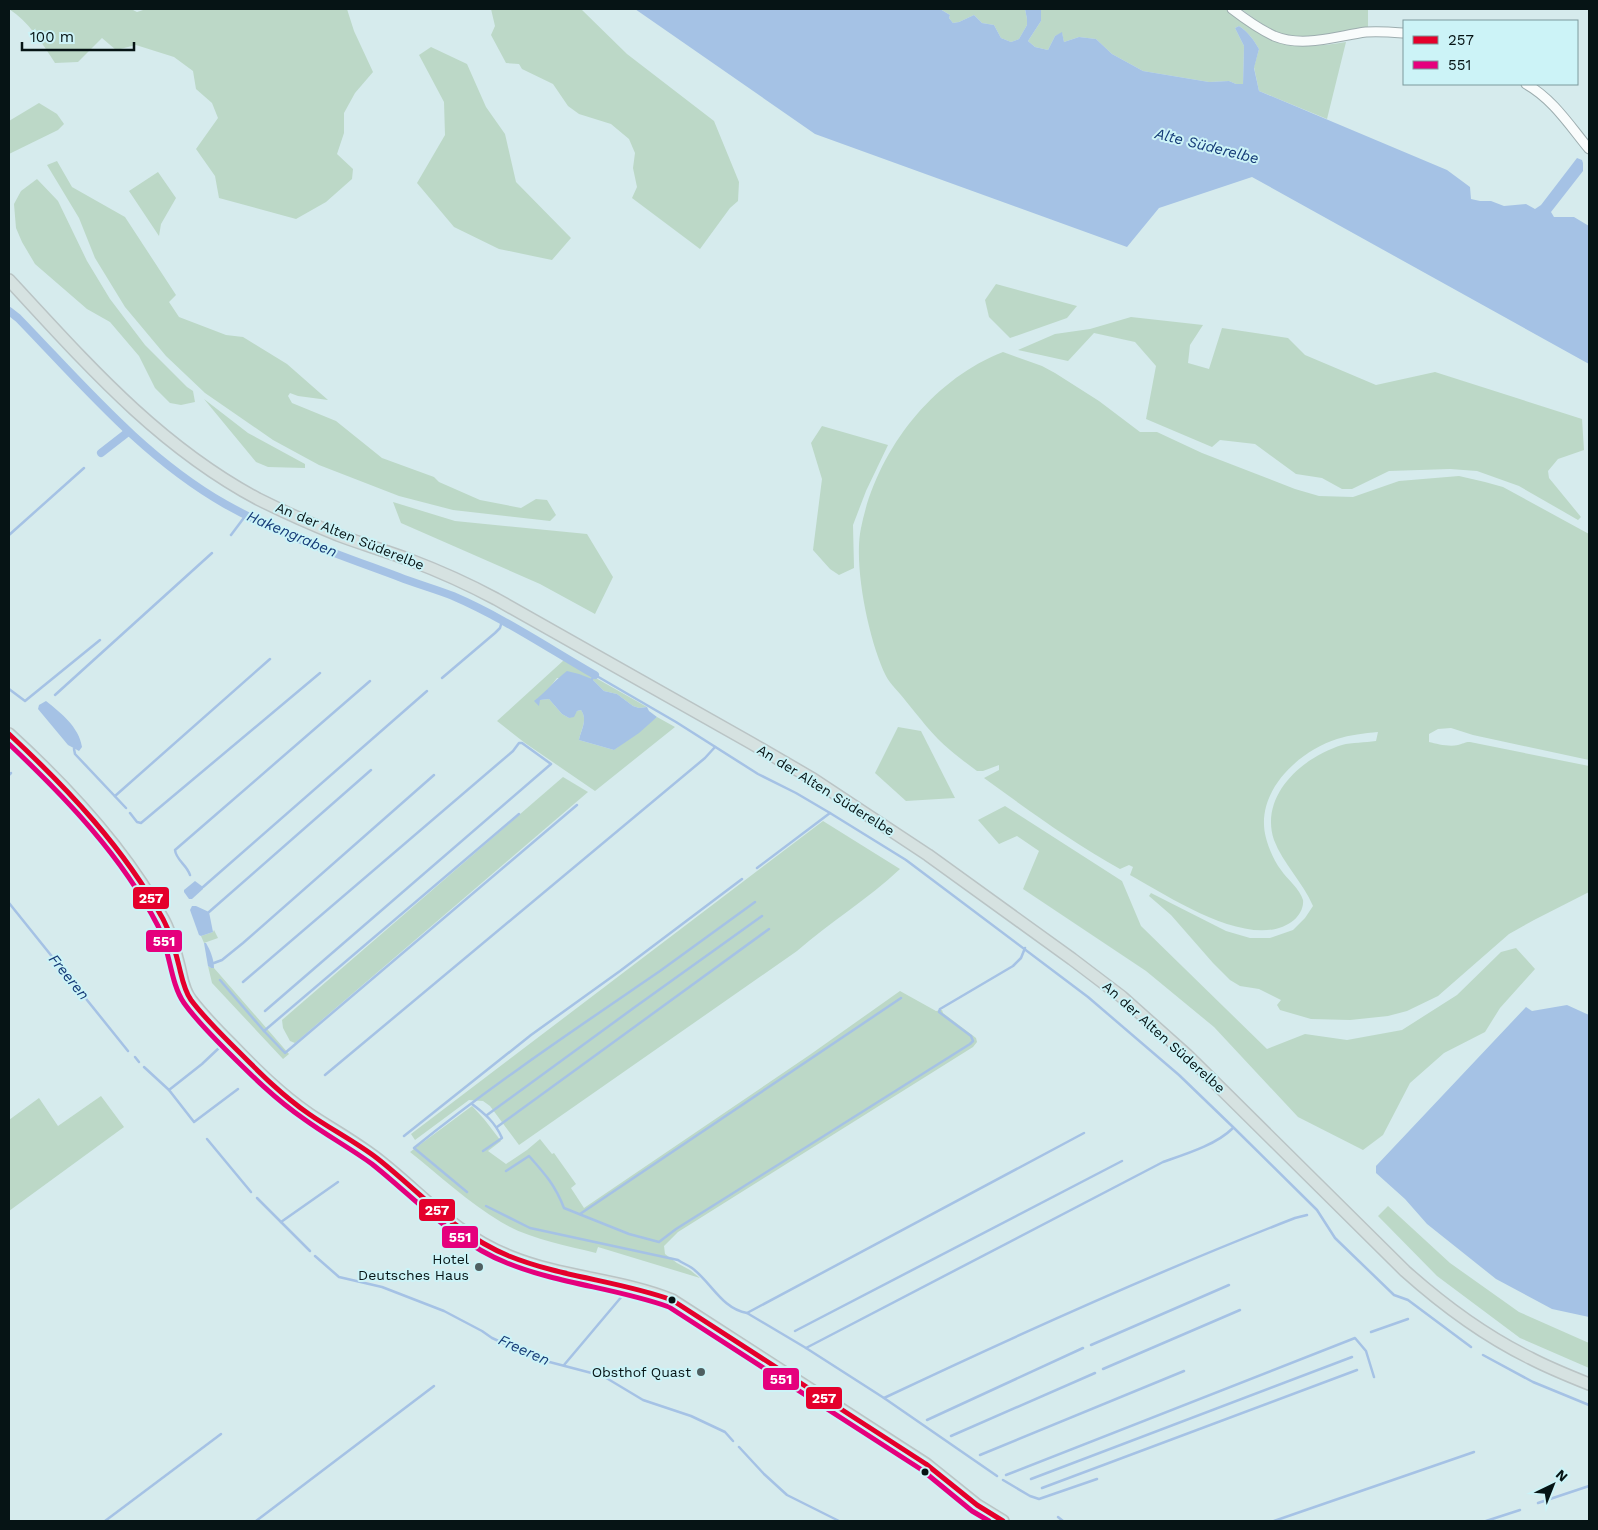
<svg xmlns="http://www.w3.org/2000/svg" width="1598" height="1530" viewBox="0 0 1598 1530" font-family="'Work Sans',sans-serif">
<rect width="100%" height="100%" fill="#d6ebed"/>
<g fill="#bcd8c7">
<path d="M9,9H131L137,12L146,9H347L354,31L373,72L355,93L344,113V133L337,154L353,169L352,179L326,202L296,219L219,198L215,176L196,149L218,118L212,103L196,89L193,71L174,57L136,45L116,50L102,38L78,62L55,63C43,44 28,21 9,9Z"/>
<path d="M491,9H581L627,54L714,121L739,182L738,201L730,208L700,249L632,198L637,187L633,168L635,153L629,139L611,124L579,114L568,106L553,84L522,69L519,64L506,63L491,35L495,26Z"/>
<path d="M940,9H1025L1027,19V25L1019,39L1011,42L1001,38L994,25L982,23L974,15L959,22L953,23L949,18L950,15Z"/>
<path d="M1041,9H1228C1243,22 1267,41 1287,44C1306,48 1327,45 1346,42L1327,119L1259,91L1254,67L1259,49C1254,40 1248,32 1239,26L1235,28L1244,46L1243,84H1236L1229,81L1209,82L1143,71L1112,54L1096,39L1079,37L1064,42L1062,33L1055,36L1048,50L1035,47L1028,41L1041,21Z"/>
<path d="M1241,9H1368V28C1341,33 1302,44 1277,32C1264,26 1252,17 1241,9Z"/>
<path d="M431,47L467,64L486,107L505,134L516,182L571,238L552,260L499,249L454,227L417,183L445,135L444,102L419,55Z"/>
<path d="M39,103L57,114L64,124L58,130L9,154V121Z"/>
<path d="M57,161L72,187L125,217L176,295L169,302L179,317L226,335L243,337L287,364L328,400L298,396L290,393L288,396L292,403L336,421L382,458L434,477L439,482L480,500L521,508L536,499L547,500L556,515L550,521L453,510L399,496L319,465L273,440L205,393L166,356L125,307L95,258L79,218L47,165Z"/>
<path d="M158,172L176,198L161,224L159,236L129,191Z"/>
<path d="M37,179L58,201L87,261L110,299L145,345L187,387L193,391L195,402L181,405L170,403L155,388L139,356L110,322L87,309L35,264L22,242L16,228L14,204L21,191Z"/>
<path d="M996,284L1077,306L1067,318L1010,338L989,317L985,300Z"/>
<path d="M1131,317L1203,325L1190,345L1188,363L1209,369L1222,328L1288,338L1305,355L1376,385L1435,372L1582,419L1584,450L1558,459L1548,471L1549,478L1581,517L1578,520L1519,486L1477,471L1450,469L1389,471L1352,489H1342L1322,478L1296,474L1255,444L1220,440L1212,447L1146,419L1156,366L1135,342L1094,333L1068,361L1018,350L1055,334L1090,329Z"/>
<path d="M1003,352L1042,366L1055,373L1099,401L1140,432H1157L1202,453L1295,489L1319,496L1353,497L1399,481L1459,476L1485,482L1503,487L1589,534V760L1473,735L1451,728L1438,729L1429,734V742C1437,744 1449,747 1458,745C1463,744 1464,742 1470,742L1589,766V892L1534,920L1509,934L1438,996L1407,1011L1388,1016L1350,1020L1311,1019L1280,1010L1277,1005L1281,1000L1259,989L1240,986L1230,980L1213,963L1171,915L1149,896L1151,893L1226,931L1250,938H1270L1293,930L1305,918L1313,906C1303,882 1283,864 1274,840C1259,795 1303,757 1342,745C1352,742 1365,743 1376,741L1378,732C1364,733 1350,735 1337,739C1297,752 1254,793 1266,838C1269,849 1274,861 1281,870C1287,879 1300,889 1303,900C1304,908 1299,916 1294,920C1253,954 1167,895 1130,875L1133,867L1129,865L1120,869C1072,842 1028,810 984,778L999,770V765L983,771H977C968,764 959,758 950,750C933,736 919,717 905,700C899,692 890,684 886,676C869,642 853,565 861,528C876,452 931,380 1003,352Z"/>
<path d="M204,399L248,433L305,464V468L268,467L256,462Z"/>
<path d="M822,426L888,445L866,491L853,525L854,568L839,575L830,569L813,550L822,479L811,443Z"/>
<path d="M393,502L455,521L587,534L613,577L595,614L540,584L401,523Z"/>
<path d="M564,660L647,707L639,708L633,706L617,694L604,691L592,679L557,678L540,700L549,699L562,714L569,718L577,711L581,710C588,720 581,729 579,740L614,750L657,717L675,727L595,791L525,743L497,721Z"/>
<path d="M898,727L921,731L955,798L906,801L875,773Z"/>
<path d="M563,777L588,792L295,1043L290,1041L283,1028L282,1020Z"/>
<path d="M1005,806L1122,881L1141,926L1267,1049L1305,1034L1347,1040L1402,1030L1457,995L1501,952L1516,948L1535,969L1500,1008L1485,1032L1444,1053L1410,1083L1383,1135L1363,1150L1298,1117L1214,1027L1146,971L1023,889L1039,851L1017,836L999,844L978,820Z"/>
<path d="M823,821L900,869C868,899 830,922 797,951L519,1145L490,1106L483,1101L469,1100L415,1140L411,1134Z"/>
<path d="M214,930L218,938L204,943L201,936L213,932Z"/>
<path d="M208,966L211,968H214L289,1054L283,1059L212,983Z"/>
<path d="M900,991L936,1011L942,1010L943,1013L976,1038L977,1042L973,1047L678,1232L664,1246L665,1254L677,1263L690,1270L700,1278L598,1247L596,1253C565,1245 529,1239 501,1222C468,1202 440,1176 410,1152L472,1106L484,1119L501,1141L488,1151L506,1164L527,1150L540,1139L552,1154L554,1153L576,1184L571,1188L584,1208L811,1054Z"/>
<path d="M101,1096L124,1127L9,1211V1120L39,1098L58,1126Z"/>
<path d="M1388,1206L1450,1263L1519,1312L1589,1343V1368L1520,1338L1437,1276L1378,1216Z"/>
</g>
<g fill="#a5c2e5">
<path d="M635,9H940L950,15L949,18L953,23L959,22L974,15L982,23L994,25L1001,38L1011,42L1019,39L1027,25V19L1025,9H1041V21L1028,41L1035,47L1048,50L1055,36L1062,32L1064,42L1079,37L1096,39L1112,54L1143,71L1209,82L1229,81L1236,84H1243L1244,46L1235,28L1239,26C1248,32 1254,40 1259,49L1254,68L1259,91L1447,170L1470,187L1471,199L1480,201H1491L1504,206L1526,204L1535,209L1541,205L1577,158L1582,160L1583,163V171L1551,212L1554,217H1574L1589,226V364L1252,177L1159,208L1127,247L815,134Z"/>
<path d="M567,671L579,674L592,679L604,691L617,694L633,706L639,708L647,707L649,711L657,717L639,733L614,750L579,740C581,730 588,720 581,710L577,711L574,717L569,718L562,714L549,699L540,700L539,706L534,701C546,692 555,680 567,671Z"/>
<path d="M46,701C61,713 79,727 82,747L79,751L68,745L38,709L39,705Z"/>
<path d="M195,881L203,887V889L192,899H189L184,892V890Z"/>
<path d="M192,906H196L209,912L213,932L201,936L199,935L190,910Z"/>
<path d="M204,943H206C210,950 214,959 214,968H211L208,966Z"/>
<path d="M1567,1005L1589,1015V1317L1552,1309L1496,1279L1427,1224L1405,1199L1376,1173V1166L1526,1007L1532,1011Z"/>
</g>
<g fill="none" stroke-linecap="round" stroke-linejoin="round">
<g stroke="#a5c2e5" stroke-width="2.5">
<path d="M9,535L84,468"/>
<path d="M231,535L246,515"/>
<path d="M442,678L495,633L500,628L502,621"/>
<path d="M592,679L595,675L676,722L758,774L796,793L830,813L906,860L1088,997L1179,1075L1234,1128L1317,1210L1335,1238L1394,1295L1408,1300L1471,1347"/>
<path d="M9,689L25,701L100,640"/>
<path d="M55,695L212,553"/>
<path d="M74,749L75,754L126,808"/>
<path d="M9,775L11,773"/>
<path d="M115,796L270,659"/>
<path d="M130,813L137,822L141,823L320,673"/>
<path d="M519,814L264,1031L285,1053L577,805"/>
<path d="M757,868L830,813"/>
<path d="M190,875C187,865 176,860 175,850L370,681"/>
<path d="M203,887L427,691"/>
<path d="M9,903L128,1051"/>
<path d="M209,912L371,770"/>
<path d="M214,963L222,960L243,943L434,775"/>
<path d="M220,980L264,1031"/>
<path d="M243,982L513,751L519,743H522L551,764L265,1011"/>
<path d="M135,1057L139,1062"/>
<path d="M144,1067L169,1090L194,1122L238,1089"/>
<path d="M325,1075L705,758L715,747"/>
<path d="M169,1090L202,1064L220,1047"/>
<path d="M472,1104C485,1114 495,1122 502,1138L483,1151"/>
<path d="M487,1115L635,1007L762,916"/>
<path d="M497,1127L769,929"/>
<path d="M404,1136L531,1035L620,971L742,879"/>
<path d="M207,1139L251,1192"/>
<path d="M506,1171L529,1156C545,1174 555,1185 564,1208L629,1234L659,1242L676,1229L970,1044L973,1041L971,1036L939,1012L940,1009L1013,966L1021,958L1025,948"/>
<path d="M467,1192L414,1148C493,1084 577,1028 660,971C692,948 723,925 755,902"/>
<path d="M257,1198L310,1251"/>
<path d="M486,1206L530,1228L678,1260C682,1263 688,1265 692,1268C711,1282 722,1309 747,1313L806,1348L884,1398L997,1476"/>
<path d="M580,1214L901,998"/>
<path d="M281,1222L338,1182"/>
<path d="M315,1256L339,1277L382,1287L444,1311L482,1331L492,1338L538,1359L603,1376L643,1400L691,1416L725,1432L733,1441"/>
<path d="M747,1313L1084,1133"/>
<path d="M795,1331L1122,1161"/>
<path d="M1371,1332L1408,1319"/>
<path d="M1091,1345L1229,1285"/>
<path d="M806,1348L1163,1162C1186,1154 1216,1145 1233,1128"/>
<path d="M1483,1355L1533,1382L1589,1405"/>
<path d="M564,1365L623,1295"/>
<path d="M1103,1369L1240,1310"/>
<path d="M884,1398C1019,1334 1156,1272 1295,1218L1307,1215"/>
<path d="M927,1420L1083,1348"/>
<path d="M951,1436L1095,1373"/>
<path d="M739,1447L764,1474L787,1495L839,1521"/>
<path d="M980,1455L1184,1371"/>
<path d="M1006,1475L1355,1338L1366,1351L1374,1377"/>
<path d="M1031,1479L1352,1357"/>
<path d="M1003,1480L1030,1496L1039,1499L1097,1479"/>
<path d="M1042,1488L1357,1370"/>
<path d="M1538,1503L1589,1486"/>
<path d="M1058,1517L1063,1521"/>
<path d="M105,1521L221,1434"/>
<path d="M256,1521L434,1386"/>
<path d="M1274,1521L1474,1452"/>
<path d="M1486,1521L1520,1510"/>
</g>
<g stroke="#a5c2e5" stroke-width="8">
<path d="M9,311L18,318C83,385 144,458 225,504C280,535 340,555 399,577C417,584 435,589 453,596C502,617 548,648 595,675"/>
<path d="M101,453L128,432"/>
</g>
<defs>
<g id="minor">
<path d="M1232,9C1245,19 1259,29 1274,36C1303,48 1336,36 1366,32C1379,31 1391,32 1404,33"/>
<path d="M1526,84C1553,99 1570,126 1589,149"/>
</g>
<g id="major">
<path d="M9,280C86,363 157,445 258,499C284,512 311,524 338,535C362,544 386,551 410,560C439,571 468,584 496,599L751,743L813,779L928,855L1072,959L1122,997L1187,1055L1405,1271C1443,1305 1483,1335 1530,1358C1549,1368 1569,1376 1589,1384"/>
<path d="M9,734C66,786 126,850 163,919C171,933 175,951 179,966C182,978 183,990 191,1000C203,1016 217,1030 231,1044C255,1069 280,1094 309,1114C333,1130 359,1144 381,1162C425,1197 456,1235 509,1256C562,1278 620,1279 672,1300L926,1464L977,1505L1003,1521"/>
</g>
</defs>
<use href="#minor" stroke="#9dadaf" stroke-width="11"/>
<use href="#major" stroke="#bac4c5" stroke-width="14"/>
<use href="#minor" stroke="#f9fcfc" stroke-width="9"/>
<use href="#major" stroke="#d6e2e1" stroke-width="11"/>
<defs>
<path id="bus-1" d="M9,734C68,789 124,848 163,919C171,934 175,950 179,966C182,978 184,990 191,1000C203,1016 217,1030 231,1044C256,1069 280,1094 309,1114C332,1130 356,1142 378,1159C421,1193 457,1235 509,1256C561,1277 619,1281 672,1300L926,1464L977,1505L1003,1521"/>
<path id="bus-2" d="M9,744C65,797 122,856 158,926C170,949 170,983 184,1003C196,1020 211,1035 226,1050C251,1075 275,1099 304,1119C326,1135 350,1148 372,1164C416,1199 454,1242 507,1263C559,1284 616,1288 669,1307L922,1470L972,1511L989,1521"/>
</defs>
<use href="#bus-1" stroke="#ccf3f7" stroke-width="9"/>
<use href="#bus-2" stroke="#ccf3f7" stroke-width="9"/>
<use href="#bus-1" stroke="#e4002b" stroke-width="5"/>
<use href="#bus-2" stroke="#e5007d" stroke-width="5"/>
</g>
<g fill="#4f5f61" stroke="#ccf3f7" stroke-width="2">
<circle cx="479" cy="1267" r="5"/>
<circle cx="701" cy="1372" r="5"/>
</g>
<g fill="#061415" stroke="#ccf3f7" stroke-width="2">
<circle cx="672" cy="1300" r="4.5"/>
<circle cx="925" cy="1472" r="4.5"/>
</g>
<g text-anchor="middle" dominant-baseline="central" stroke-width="4" stroke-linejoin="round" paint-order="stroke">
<g font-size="14" fill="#061415" stroke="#ccf3f7">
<text transform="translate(350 536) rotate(22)">An der Alten Süderelbe</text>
<text transform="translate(826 790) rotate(32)">An der Alten Süderelbe</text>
<text transform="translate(1164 1037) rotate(42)">An der Alten Süderelbe</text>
</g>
<g font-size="14" fill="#061415" stroke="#ccf3f7" text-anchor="end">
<text x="469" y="1259">Hotel<tspan x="469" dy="16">Deutsches Haus</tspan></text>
<text x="691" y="1372">Obsthof Quast</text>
</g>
<g font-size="15" font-style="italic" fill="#163c78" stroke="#ccf3f7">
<text transform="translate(1207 146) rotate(14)">Alte Süderelbe</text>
<text transform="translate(292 534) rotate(23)">Hakengraben</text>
<text transform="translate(69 977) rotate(51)">Freeren</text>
<text transform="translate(524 1350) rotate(24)">Freeren</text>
</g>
</g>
<g stroke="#ccf3f7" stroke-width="2">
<rect x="132" y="886" width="38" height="24" rx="5" fill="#e4002b"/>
<rect x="145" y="929" width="38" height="24" rx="5" fill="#e5007d"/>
<rect x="418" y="1198" width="38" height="24" rx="5" fill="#e4002b"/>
<rect x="441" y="1225" width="38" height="24" rx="5" fill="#e5007d"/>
<rect x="762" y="1367" width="38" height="24" rx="5" fill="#e5007d"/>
<rect x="805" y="1386" width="38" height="24" rx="5" fill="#e4002b"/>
</g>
<g font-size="14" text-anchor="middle" font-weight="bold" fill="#fff">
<text x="151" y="903">257</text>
<text x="164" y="946">551</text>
<text x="437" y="1215">257</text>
<text x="460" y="1242">551</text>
<text x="781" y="1384">551</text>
<text x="824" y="1403">257</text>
</g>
<rect width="1598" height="1530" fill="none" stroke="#061415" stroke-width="20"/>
<rect x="1403" y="20" width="175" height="65" fill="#ccf3f7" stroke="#7d9a9d"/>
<rect x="1413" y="36" width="25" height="8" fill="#e4002b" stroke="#7d9a9d"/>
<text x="1448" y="45" font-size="15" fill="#061415">257</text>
<rect x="1413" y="61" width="25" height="8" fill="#e5007d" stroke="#7d9a9d"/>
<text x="1448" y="70" font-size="15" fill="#061415">551</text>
<g transform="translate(1553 1485) rotate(43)" stroke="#ccf3f7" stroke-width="4" paint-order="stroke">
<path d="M0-4L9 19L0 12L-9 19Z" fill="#061415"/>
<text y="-8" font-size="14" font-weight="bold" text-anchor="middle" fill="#061415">N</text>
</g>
<path d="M22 42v8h112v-8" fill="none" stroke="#061415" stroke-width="2.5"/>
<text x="30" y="42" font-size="15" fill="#061415" stroke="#ccf3f7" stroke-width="4" paint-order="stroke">100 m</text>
</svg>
